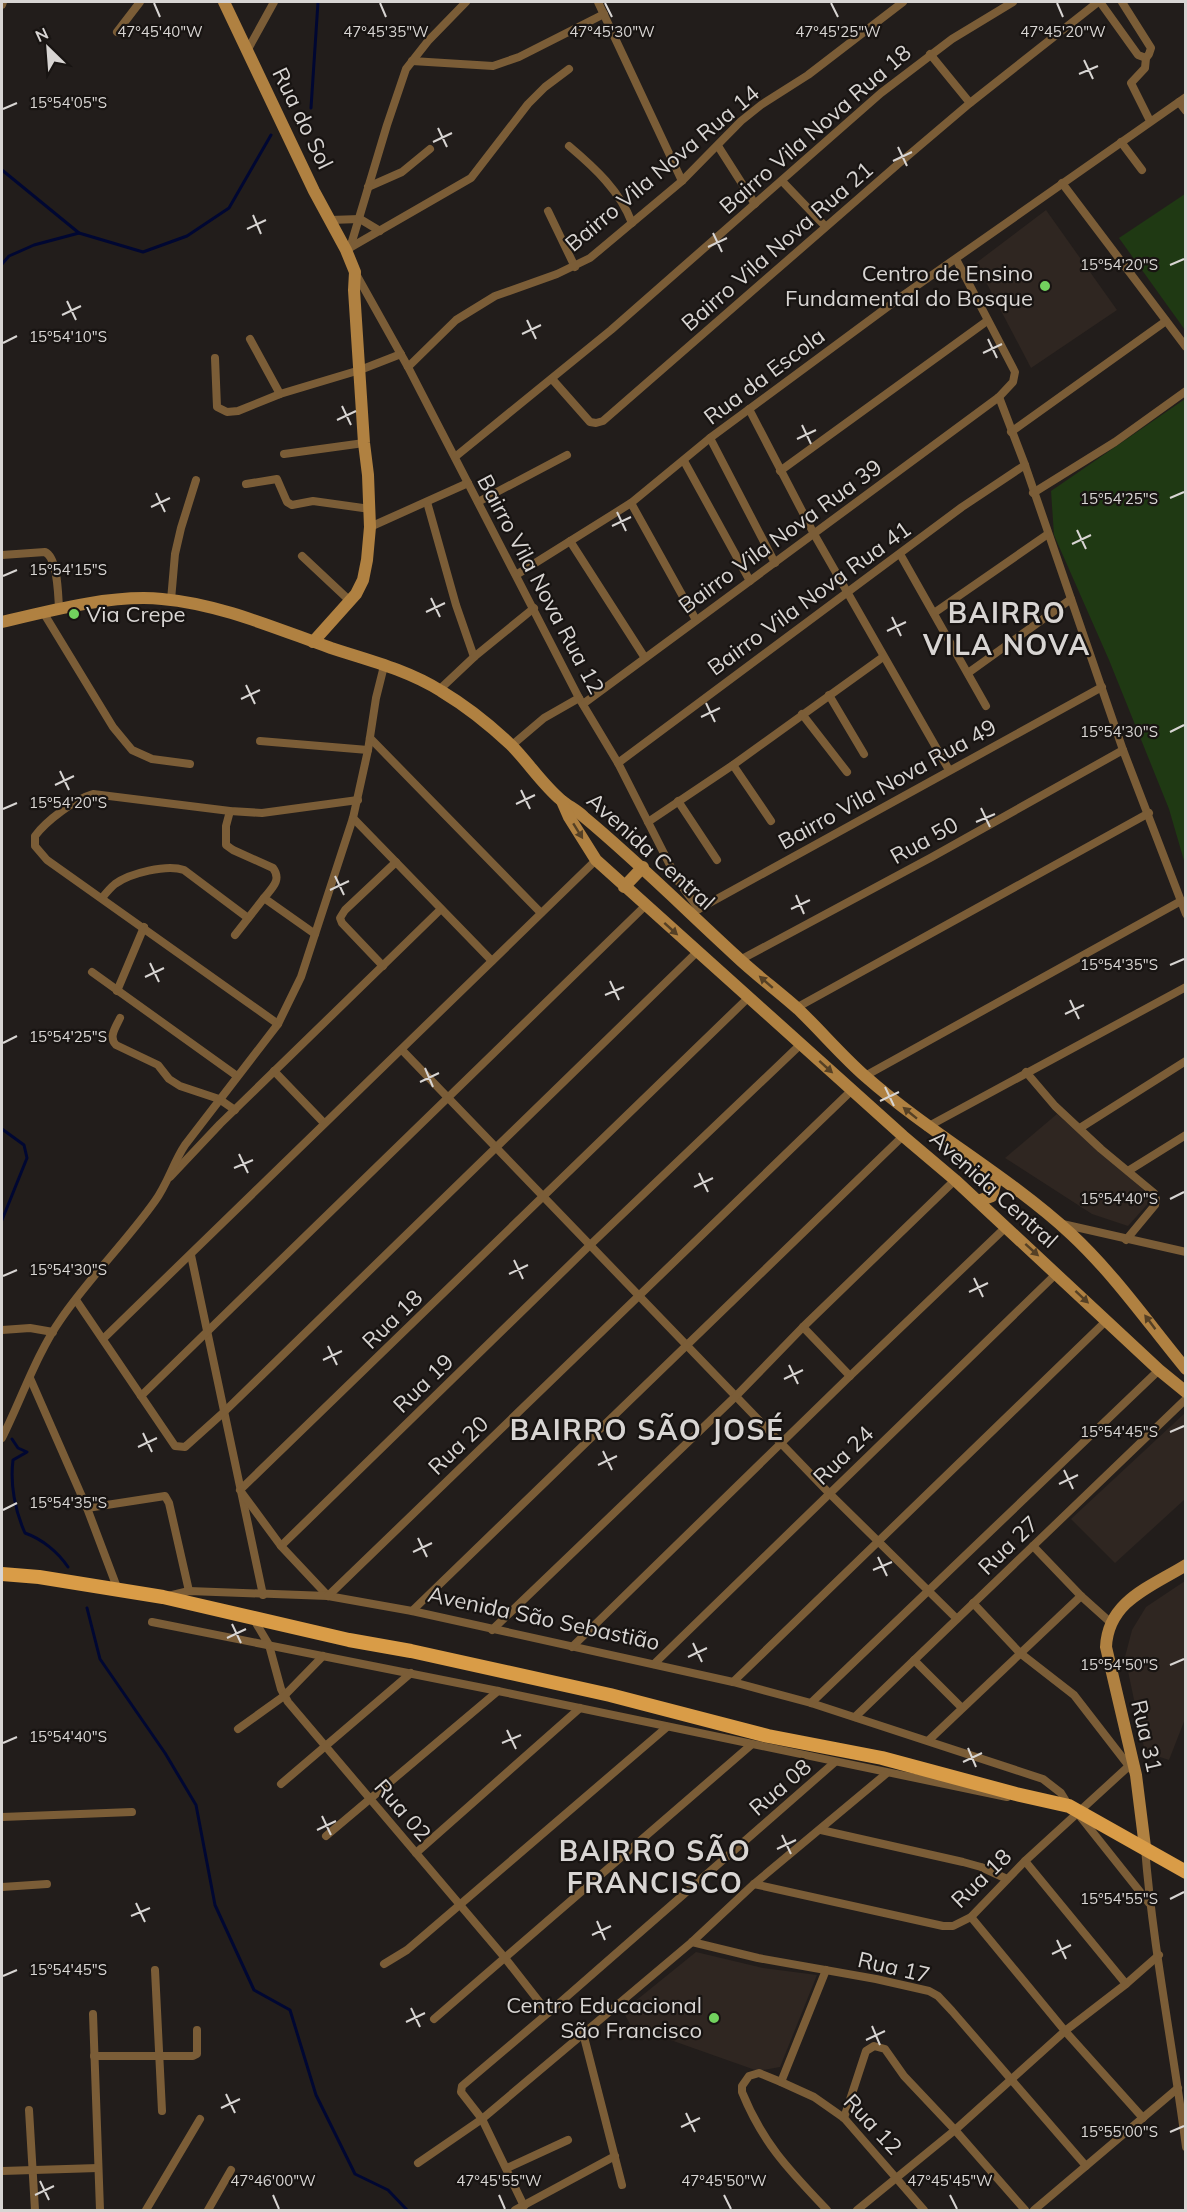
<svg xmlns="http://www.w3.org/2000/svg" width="1187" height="2212" viewBox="0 0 1187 2212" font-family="Mulish,sans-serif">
<rect width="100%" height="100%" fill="#221d1b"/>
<g fill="#2f2621">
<path d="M1046,210L1117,310L1031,368L976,263Z"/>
<path d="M1057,1114L1153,1198L1128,1226L1092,1214L1005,1158Z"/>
<path d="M1185,1413V1499L1115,1563L1071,1519Z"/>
<path d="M1185,1581V1719L1169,1760L1145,1752L1125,1657L1132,1630L1146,1607Z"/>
<path d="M696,1952L763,1968L817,1975L780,2067L758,2071L631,2026L623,2011Z"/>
</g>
<g fill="#1f3913">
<path d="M1185,194V330L1119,238Z"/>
<path d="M1185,399V864L1169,809L1109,660L1054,535L1051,491Z"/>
</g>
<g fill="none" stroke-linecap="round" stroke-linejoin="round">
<g stroke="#000732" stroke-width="3">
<path d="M311,108L318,2"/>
<path d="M2,170L79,233"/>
<path d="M2,264L9,256L34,245L79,233L143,252L187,236L229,208L271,135"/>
<path d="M2,1129L24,1145L27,1158L2,1220"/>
<path d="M12,1439L18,1448L27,1452L13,1460C10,1484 15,1511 25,1533C42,1539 58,1552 68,1567"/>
<path d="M87,1608L100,1659L165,1753L196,1805L215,1905L254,1990L290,2010L316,2095L355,2174L388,2190L407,2210"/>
</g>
<g stroke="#7b5d37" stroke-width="8">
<path d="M598,2L682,181"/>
<path d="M1100,2L1138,55L1146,58"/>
<path d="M1122,2L1151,48L1149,54L1146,58L1145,68L1131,83L1150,121"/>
<path d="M2,5L3,2"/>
<path d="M117,32L140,2"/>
<path d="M247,51L274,2"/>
<path d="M930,54L970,103"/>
<path d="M412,61L493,66L519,57L604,14"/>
<path d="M1179,102L1186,111"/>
<path d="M1121,142L1142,170"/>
<path d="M569,146C595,168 620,191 632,223"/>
<path d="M718,146L755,204"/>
<path d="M782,181L825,226"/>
<path d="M1062,183L1186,347"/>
<path d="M368,187L402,172L430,149"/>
<path d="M548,211L575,267"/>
<path d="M330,220L360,219L380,231"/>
<path d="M350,248L387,125L406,69L428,41L466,2"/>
<path d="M346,250L471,178L528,104L545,87L569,69"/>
<path d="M356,274L408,367L579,698L618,763L678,881L699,909"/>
<path d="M250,339L280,394"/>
<path d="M215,358L217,407L227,412L238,411L280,394L360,370L401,354"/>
<path d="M408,367L456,320L495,296L557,274L590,258L682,181L741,121L761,105L808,75L903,2"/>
<path d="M552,379L590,422L596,423L603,421L897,165L970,103L1098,2"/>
<path d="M999,397L1025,465L1123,750L1186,914"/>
<path d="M749,409L814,534L949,770"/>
<path d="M1011,432L1166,321"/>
<path d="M710,438L775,563"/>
<path d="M284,454L364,443"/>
<path d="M455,457L611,330L881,93L952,39L1013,2"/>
<path d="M684,461L750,581"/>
<path d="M780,471L987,321"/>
<path d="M246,484L277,479L287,502L292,505L313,501L370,509"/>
<path d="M1033,493L1115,442L1186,391"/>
<path d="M427,502L456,605L474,657"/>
<path d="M478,502L567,455"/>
<path d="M631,503L696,620"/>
<path d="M370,527L468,483"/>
<path d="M570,541L645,658"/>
<path d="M900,554L986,706"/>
<path d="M2,555L45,552C58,558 58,594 59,608"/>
<path d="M302,556L350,601"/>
<path d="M516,575L631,503L710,438L905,294L1186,97"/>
<path d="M171,600L175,554L181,528L196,480"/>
<path d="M43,612L113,727L132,750L152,759L190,764"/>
<path d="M934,613L1048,534"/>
<path d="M968,673L1071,599"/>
<path d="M439,690L474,657L534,608"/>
<path d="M829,695L864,754"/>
<path d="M583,704L999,397L1013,382L1015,372L956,259"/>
<path d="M802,714L847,772"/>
<path d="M370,738L541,913"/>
<path d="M260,741L368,750"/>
<path d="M511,746L544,718L579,698"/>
<path d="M618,763L962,507L1025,465"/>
<path d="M733,765L771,821"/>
<path d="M678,801L717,860"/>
<path d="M230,811L226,826V845L233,850L273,868C282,880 272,888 264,898L315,934"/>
<path d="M353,818L492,961"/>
<path d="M648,822L733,765L883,657"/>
<path d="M102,898C106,893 110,888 115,884C130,873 167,864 184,870L248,918"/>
<path d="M695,911L1102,687"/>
<path d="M235,935L264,898"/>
<path d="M740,960L932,857L1123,750"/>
<path d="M383,966L342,923L340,918L345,910L396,862"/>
<path d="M92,972L237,1076"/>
<path d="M117,991L144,927"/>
<path d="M796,1008L1149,813"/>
<path d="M120,1018C116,1027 108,1037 116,1045L158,1065L169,1079L180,1086L219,1099L235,1110"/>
<path d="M278,1024L47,860L35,846V836C46,821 75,799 93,794L230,811L262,813L358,800"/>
<path d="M402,1050L829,1493L957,1619"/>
<path d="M274,1071L324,1123"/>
<path d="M1026,1072L1055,1106L1101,1149L1154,1193L1156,1199L1155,1205L1126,1240"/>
<path d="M865,1076L1181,901"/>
<path d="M927,1127L1186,987"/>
<path d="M1080,1128L1186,1061"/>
<path d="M1128,1171L1186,1135"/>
<path d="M170,1177L220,1124L441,909"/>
<path d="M1058,1223L1186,1252"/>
<path d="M191,1255L263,1595"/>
<path d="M76,1300L175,1446L185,1447L224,1412L697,952"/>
<path d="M803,1327L850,1376"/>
<path d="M2,1330L30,1328L53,1332"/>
<path d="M103,1339L596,860"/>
<path d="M30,1378L87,1508L118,1590"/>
<path d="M141,1396L645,906"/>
<path d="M2,1438C21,1400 37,1353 61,1319C89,1278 126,1242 155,1201C168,1183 173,1163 185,1145L278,1024L301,977L353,818L368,750L376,698L384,666"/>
<path d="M240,1490L749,997"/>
<path d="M242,1493L281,1546L328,1596"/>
<path d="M87,1508L165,1496L169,1503L189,1591"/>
<path d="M281,1546L589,1246L801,1044"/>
<path d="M1033,1546L1081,1596L1110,1622"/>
<path d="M168,1596L189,1591L328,1596L412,1611L733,1682L811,1703L1043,1779L1061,1793L1069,1806"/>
<path d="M328,1596L852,1090"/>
<path d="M973,1603L1020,1653L1074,1695L1132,1770"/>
<path d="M412,1611L903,1136"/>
<path d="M253,1618L269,1645L281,1689L288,1702L505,1958L548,2013"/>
<path d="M152,1622L498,1691L1007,1797"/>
<path d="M492,1630L737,1395L803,1327L955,1180"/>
<path d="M572,1647L850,1376L1006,1227"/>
<path d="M914,1660L962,1708"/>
<path d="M654,1664L1057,1273"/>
<path d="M733,1682L1107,1320"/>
<path d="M811,1703L1159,1370"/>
<path d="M855,1717L1186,1399"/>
<path d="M238,1729L284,1696L323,1656"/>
<path d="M929,1740L1081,1596"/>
<path d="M281,1784L411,1673"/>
<path d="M1079,1815L1149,1903"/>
<path d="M2,1817L132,1812"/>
<path d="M821,1830L963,1862L981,1867L1007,1879"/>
<path d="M326,1836L498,1691"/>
<path d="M1145,1848C1153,1948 1173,2047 1186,2147"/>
<path d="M416,1853L580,1708"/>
<path d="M1025,1861L1126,1984"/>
<path d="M754,1884L943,1926H953L971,1917L1025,1861L1130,1765"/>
<path d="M2,1887L47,1884"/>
<path d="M971,1917L1065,2031L1143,2118"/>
<path d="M692,1942L758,1958L876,1979L929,1991L938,1996L952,2011L1086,2166"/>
<path d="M384,1964L407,1950L667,1727"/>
<path d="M155,1970L162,2111"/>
<path d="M93,2014L100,2210"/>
<path d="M434,2019L751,1745"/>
<path d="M583,2033L622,2185"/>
<path d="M94,2056H193L197,2054V2030"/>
<path d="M781,2082L826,1970"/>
<path d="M29,2110L35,2210"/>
<path d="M844,2118L866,2051L874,2046L885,2049L904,2076L955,2130L1025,2210"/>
<path d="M418,2163L482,2119L692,1942L754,1884L887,1773"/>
<path d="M507,2168L568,2140"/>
<path d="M2,2171L98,2168"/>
<path d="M524,2206L482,2119L461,2092L462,2086L548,2013L835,1762"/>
<path d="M146,2210L200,2119"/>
<path d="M208,2210L231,2170"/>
<path d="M515,2210L615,2156"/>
<path d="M827,2210C790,2171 763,2144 742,2092V2086L749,2076L759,2073L781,2082L814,2097L844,2118L924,2210"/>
<path d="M857,2210L955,2130L1065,2031L1126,1984L1159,1955"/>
<path d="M1034,2210L1178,2088"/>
</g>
<g stroke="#b08141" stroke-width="12">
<path d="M224,2L314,191L346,250L355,272L354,290L364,443L368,475L370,527L367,560L363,580L356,594L313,642"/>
<path d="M2,622C48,611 114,594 162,599C220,604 277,629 331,648C368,660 408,670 441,691C466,706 490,725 511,745C528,762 542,784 561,800C568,806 577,810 584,817C637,861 686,910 736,956C756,975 778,991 798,1009C821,1031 842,1056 866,1077C931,1134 1008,1176 1071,1234C1115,1275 1148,1323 1186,1369"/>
<path d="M562,801L569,817L596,860L903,1136L955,1180L1159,1370L1186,1392"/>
<path d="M624,887L643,867"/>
<path d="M978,1201L992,1196L997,1177"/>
<path d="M1145,1847L1136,1775L1106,1647C1108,1601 1150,1587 1186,1565"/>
</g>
<path stroke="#d99c47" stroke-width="14" d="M2,1574L39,1577L163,1597L349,1640L411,1651L610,1695L768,1736L882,1758L1016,1794L1069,1806L1186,1872"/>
</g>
<defs><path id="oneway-solid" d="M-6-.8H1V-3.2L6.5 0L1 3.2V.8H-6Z" transform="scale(1.5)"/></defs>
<g fill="#554025">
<use href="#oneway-solid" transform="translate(578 831) rotate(58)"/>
<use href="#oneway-solid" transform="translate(671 929) rotate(42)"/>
<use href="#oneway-solid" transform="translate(766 982) rotate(-139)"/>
<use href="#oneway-solid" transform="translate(826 1067) rotate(42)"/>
<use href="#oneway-solid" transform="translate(910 1113) rotate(-141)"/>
<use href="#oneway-solid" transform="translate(1032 1250) rotate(42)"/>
<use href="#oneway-solid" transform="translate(1082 1297) rotate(43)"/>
<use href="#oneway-solid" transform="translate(1150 1322) rotate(-127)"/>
</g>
<path fill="none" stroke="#d8d5d3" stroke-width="2" d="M154,3L160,17M380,3L386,17M605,3L612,17M831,3L838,17M1057,3L1063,17M1084,60L1093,79M1079,74L1098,66M3,109L17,103M438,128L447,147M433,142L452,133M898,147L907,166M893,161L912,152M253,215L261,234M247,229L266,220M713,233L722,252M708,247L727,238M1170,265L1184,259M67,301L76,320M62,315L81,306M527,320L536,339M522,334L541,325M988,339L997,358M3,343L17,336M983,353L1002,344M342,406L351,425M337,420L356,411M802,425L811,444M797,439L816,430M156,493L165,512M1170,498L1184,492M151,507L170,498M617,512L626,531M612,526L631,517M1077,530L1086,549M1072,544L1091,535M3,576L17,570M431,598L440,617M426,612L445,603M892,617L901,636M887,631L906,622M246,685L255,704M241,699L260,690M706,703L715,722M701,717L720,708M1170,732L1184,725M60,771L69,790M55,785L74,776M521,790L530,809M516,804L535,795M981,808L990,827M3,809L17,803M976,822L995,814M335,876L344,895M330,890L349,881M796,895L804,914M791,909L810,900M150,963L159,982M1170,965L1184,959M145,977L164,968M610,981L619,1000M605,995L624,987M1070,1000L1079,1019M1065,1014L1084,1005M3,1043L17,1036M425,1068L433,1087M420,1082L439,1073M885,1087L894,1106M880,1101L899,1092M239,1154L248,1173M234,1168L253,1160M699,1173L708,1192M694,1187L713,1178M1170,1199L1184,1192M514,1260L523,1279M509,1274L528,1265M3,1276L17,1270M974,1278L983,1297M969,1292L988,1283M328,1346L337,1365M323,1360L342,1351M789,1365L798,1384M784,1379L803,1370M1170,1432L1184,1426M143,1433L152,1452M138,1447L157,1438M603,1451L612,1470M598,1465L617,1456M1064,1470L1073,1489M1059,1484L1078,1475M3,1510L17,1503M418,1538L427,1557M413,1552L432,1543M878,1557L887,1576M873,1570L892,1562M232,1624L241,1643M227,1638L246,1629M693,1643L702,1662M688,1657L707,1648M1170,1665L1184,1659M507,1730L516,1749M3,1743L17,1737M502,1743L521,1735M968,1748L976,1767M963,1762L982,1753M322,1816L331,1835M317,1830L336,1821M782,1835L791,1854M777,1849L796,1840M1170,1899L1184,1892M136,1903L145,1922M131,1916L150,1908M597,1921L605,1940M592,1935L611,1926M1057,1940L1066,1959M1052,1954L1071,1945M3,1976L17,1970M411,2008L420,2027M406,2022L425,2013M872,2026L880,2045M866,2040L885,2031M226,2094L235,2113M221,2108L240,2099M686,2113L695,2132M681,2127L700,2118M1170,2132L1184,2126M40,2181L49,2200M35,2195L54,2186M273,2195L279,2209M499,2195L505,2209M724,2195L731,2209M950,2195L957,2209"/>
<g fill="#72d25e" stroke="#181412" stroke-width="2">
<circle cx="1045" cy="286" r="6"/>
<circle cx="74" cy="614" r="6"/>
<circle cx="714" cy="2018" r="6"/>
</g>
<g text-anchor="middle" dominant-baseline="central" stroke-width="4.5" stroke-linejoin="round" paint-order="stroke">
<g font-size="22" fill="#d8d5d3" stroke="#181412">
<text transform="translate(303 118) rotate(64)">Rua do Sol</text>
<text transform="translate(815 129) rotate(-41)">Bairro Vila Nova Rua 18</text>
<text transform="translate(662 168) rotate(-40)">Bairro Vila Nova Rua 14</text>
<text transform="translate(777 246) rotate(-41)">Bairro Vila Nova Rua 21</text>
<text transform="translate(764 376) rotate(-37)">Rua da Escola</text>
<text transform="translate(780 536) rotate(-36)">Bairro Vila Nova Rua 39</text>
<text transform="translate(541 584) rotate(62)">Bairro Vila Nova Rua 12</text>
<text transform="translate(809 598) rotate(-36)">Bairro Vila Nova Rua 41</text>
<text transform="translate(887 784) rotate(-29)">Bairro Vila Nova Rua 49</text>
<text transform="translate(924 840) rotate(-29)">Rua 50</text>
<text transform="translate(651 851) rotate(42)">Avenida Central</text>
<text transform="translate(994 1189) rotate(42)">Avenida Central</text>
<text transform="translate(392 1319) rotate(-44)">Rua 18</text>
<text transform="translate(423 1383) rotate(-44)">Rua 19</text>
<text transform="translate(458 1445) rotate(-44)">Rua 20</text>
<text transform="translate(843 1455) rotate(-44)">Rua 24</text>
<text transform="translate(1008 1545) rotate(-44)">Rua 27</text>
<text transform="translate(544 1618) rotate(12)">Avenida São Sebastião</text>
<text transform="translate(1147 1736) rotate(77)">Rua 31</text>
<text transform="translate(780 1787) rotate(-41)">Rua 08</text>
<text transform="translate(403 1810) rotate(49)">Rua 02</text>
<text transform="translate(981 1878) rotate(-44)">Rua 18</text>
<text transform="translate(894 1967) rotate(13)">Rua 17</text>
<text transform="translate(873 2124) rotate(47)">Rua 12</text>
</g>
<g font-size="22" fill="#d8d5d3" stroke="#181412" text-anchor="end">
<text x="1033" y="273">Centro de Ensino<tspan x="1033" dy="25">Fundamental do Bosque</tspan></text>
<text x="86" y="614" text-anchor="start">Via Crepe</text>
<text x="702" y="2005">Centro Educacional<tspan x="702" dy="25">São Francisco</tspan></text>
</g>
<g font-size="28" font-weight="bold" letter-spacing="1.5" fill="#d8d5d3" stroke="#181412">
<text x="1007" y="612">BAIRRO<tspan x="1007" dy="32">VILA NOVA</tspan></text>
<text x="647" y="1429">BAIRRO SÃO JOSÉ</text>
<text x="655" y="1850">BAIRRO SÃO<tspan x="655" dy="32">FRANCISCO</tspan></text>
</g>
</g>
<g font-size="15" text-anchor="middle" fill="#d8d5d3" stroke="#181412" stroke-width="4.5" stroke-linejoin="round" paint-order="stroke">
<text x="160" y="37">47°45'40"W</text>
<text x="386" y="37">47°45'35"W</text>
<text x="838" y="37">47°45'25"W</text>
<text x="1063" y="37">47°45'20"W</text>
<text x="612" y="37">47°45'30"W</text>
<text x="68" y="108">15°54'05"S</text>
<text x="1119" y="270">15°54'20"S</text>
<text x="68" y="342">15°54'10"S</text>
<text x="1119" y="504">15°54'25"S</text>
<text x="68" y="575">15°54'15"S</text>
<text x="1119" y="737">15°54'30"S</text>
<text x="68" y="808">15°54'20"S</text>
<text x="1119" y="970">15°54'35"S</text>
<text x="68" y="1042">15°54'25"S</text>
<text x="1119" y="1204">15°54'40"S</text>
<text x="68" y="1275">15°54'30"S</text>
<text x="1119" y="1437">15°54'45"S</text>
<text x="68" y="1508">15°54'35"S</text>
<text x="1119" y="1670">15°54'50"S</text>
<text x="68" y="1742">15°54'40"S</text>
<text x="1119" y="1904">15°54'55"S</text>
<text x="68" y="1975">15°54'45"S</text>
<text x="1119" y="2137">15°55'00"S</text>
<text x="273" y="2186">47°46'00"W</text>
<text x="499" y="2186">47°45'55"W</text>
<text x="724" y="2186">47°45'50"W</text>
<text x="950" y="2186">47°45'45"W</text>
</g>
<rect width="1187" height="2212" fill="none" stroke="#d8d5d3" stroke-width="6"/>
<g transform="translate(48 48) rotate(335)" stroke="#181412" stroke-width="4.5" paint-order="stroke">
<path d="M0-4.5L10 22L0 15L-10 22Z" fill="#d8d5d3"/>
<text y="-9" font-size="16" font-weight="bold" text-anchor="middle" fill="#d8d5d3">N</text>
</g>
</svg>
